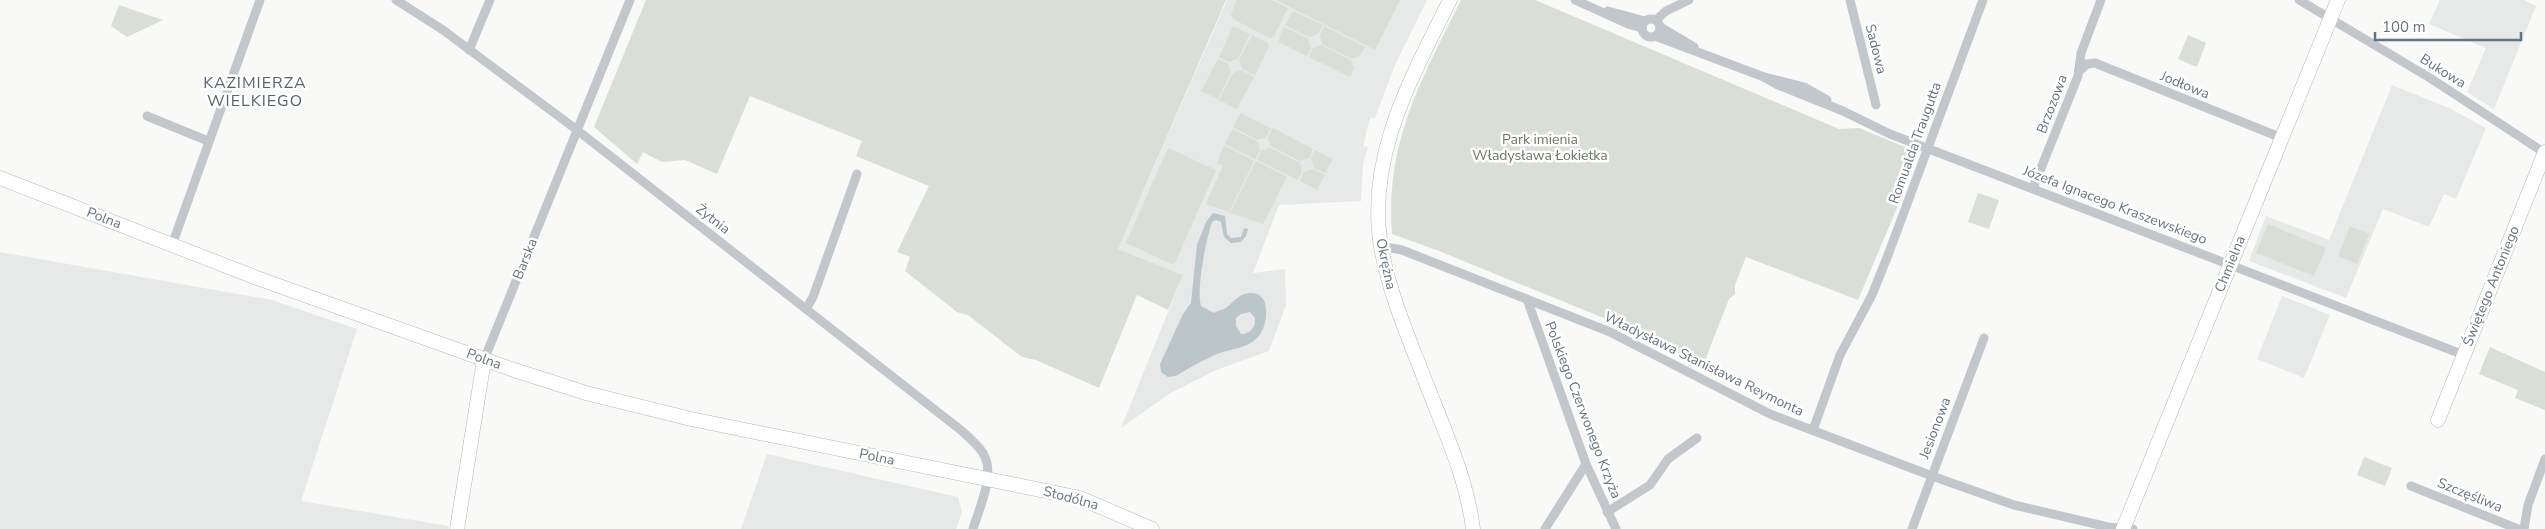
<svg xmlns="http://www.w3.org/2000/svg" width="2545" height="529" viewBox="0 0 2545 529" font-family="'Nunito Sans',sans-serif">
<rect width="100%" height="100%" fill="#f9f9f7"/>
<g fill="#e7e8e8">
<path d="M1227,0H1427L1394,67L1375,118H1370L1363,146L1368,147L1363,164L1361,201L1279,205L1253,273L1285,269L1286,305L1269,351L1216,370L1169,394L1121,428L1183,275L1118,249Z"/>
<path d="M2440,0H2524L2536,6L2494,109L2467,92L2486,48L2429,24Z"/>
<path d="M2392,85L2449,108L2486,128L2456,199L2444,194L2429,227L2383,209L2346,298L2249,261L2266,216L2329,240Z"/>
<path d="M0,252L272,300L357,329L301,501L448,526V529H0Z"/>
<path d="M2282,296L2330,315L2304,378L2257,359Z"/>
<path d="M767,454L958,497L962,512L956,529H741Z"/>
</g>
<g fill="#d9ded6">
<path d="M646,0H1226L1118,249L1183,275L1168,310L1137,295L1099,388L1036,360L1022,357L968,315L957,312L905,271L910,257L897,252L929,186L856,156L862,141L750,96L717,174L685,160L662,162L643,152L637,164L594,127Z"/>
<path d="M1237,0H1272L1288,8L1274,36L1270,38L1233,19L1231,14Z"/>
<path d="M1276,0H1400L1375,50Z"/>
<path d="M1461,0H1535L1839,129L1859,128L1912,150L1916,154L1902,196L1858,300L1746,257L1735,285V294L1729,299L1702,368L1648,336L1439,251L1392,234C1385,141 1422,79 1461,0Z"/>
<path d="M119,5L163,20L127,37L111,26Z"/>
<path d="M1293,11L1323,25L1318,34L1309,37L1285,25Z"/>
<path d="M1233,26L1250,34L1238,59L1229,62L1219,57Z"/>
<path d="M1324,26L1365,47L1360,56L1352,59L1322,44L1320,35Z"/>
<path d="M1284,27L1308,39L1311,48L1307,56L1279,42V38Z"/>
<path d="M1252,35L1268,43L1269,46L1255,75L1242,69L1239,60Z"/>
<path d="M2188,35L2206,43L2197,67L2178,59Z"/>
<path d="M1321,45L1351,60L1354,69L1350,77L1309,57L1313,48Z"/>
<path d="M1218,59L1228,64L1231,72L1218,99L1201,91Z"/>
<path d="M1241,70L1254,77L1237,109L1219,100L1233,73Z"/>
<path d="M1240,113L1271,128L1266,137L1258,140L1233,127Z"/>
<path d="M1273,128L1313,149L1309,158L1300,161L1271,146L1268,138Z"/>
<path d="M1232,129L1257,141L1260,150L1255,159L1225,144Z"/>
<path d="M1224,145L1254,161L1229,212L1206,204L1223,166L1217,163Z"/>
<path d="M1168,148L1216,170L1174,265L1126,243Z"/>
<path d="M1270,148L1300,163L1302,171L1298,180L1257,160L1261,151Z"/>
<path d="M1315,150L1333,159L1325,173L1314,168L1311,159Z"/>
<path d="M1256,161L1287,177L1263,224L1230,213Z"/>
<path d="M1313,169L1325,175L1317,190L1300,181L1304,172Z"/>
<path d="M1978,193L1999,200L1989,229L1968,222Z"/>
<path d="M2268,224L2326,248L2314,276L2256,253Z"/>
<path d="M2350,226L2369,234L2357,264L2338,256Z"/>
<path d="M2490,347L2545,372V410L2515,398L2518,390L2479,374Z"/>
<path d="M2364,457L2392,468L2385,486L2357,475Z"/>
</g>
<path fill="#bac6ca" fill-rule="evenodd" d="M1213,213L1225,216L1227,234L1231,238L1241,237L1244,228L1248,229L1246,236L1241,242L1231,243L1224,237L1221,222L1216,220L1212,222C1206,239 1196,290 1201,306L1214,313C1217,311 1221,310 1224,309C1234,303 1237,294 1250,293C1272,291 1268,325 1259,336C1249,348 1230,349 1217,354C1203,360 1189,368 1176,376L1168,377L1161,372L1160,364L1183,314L1191,303L1197,245L1206,222ZM1250,312L1255,318C1256,327 1250,334 1241,334L1236,326V318L1241,314Z"/>
<g fill="none" stroke-linecap="round" stroke-linejoin="round">
<defs>
<g id="secondary">
<path d="M1450,0C1411,79 1364,160 1382,252C1391,299 1411,343 1428,388C1446,434 1467,480 1473,529"/>
<path d="M0,178L257,278L511,369L586,393L691,419L1080,498L1152,529"/>
<path d="M2438,420L2545,152"/>
<path d="M457,529L484,360"/>
<path d="M2123,529L2338,0"/>
</g>
</defs>
<use href="#secondary" stroke="#b2b9be" stroke-width="15"/>
<g stroke="#c2c7cb" stroke-width="9">
<path d="M396,0L443,30L577,130L962,431C970,439 981,447 985,457C994,477 979,509 973,529"/>
<path d="M1575,0L1628,24L1642,28"/>
<path d="M1850,0L1876,105"/>
<path d="M2299,0L2430,78L2545,153"/>
<path d="M1608,11L1645,21"/>
<circle cx="1651" cy="28" r="9"/>
<path d="M1656,20L1666,11L1689,0"/>
<path d="M1660,27L1694,47"/>
<path d="M1655,36L1764,77L1804,87L1827,100"/>
<path d="M469,50L490,0"/>
<path d="M2079,71L2087,64L2095,63L2282,138"/>
<path d="M1764,77L1778,85L1843,111L1890,134L2464,355"/>
<path d="M147,116L208,141"/>
<path d="M2033,188L2078,76L2081,53L2101,0"/>
<path d="M172,245L260,0"/>
<path d="M1381,246L1402,250L1610,332L1770,414L1932,476L2014,505L2108,527L2133,529"/>
<path d="M1527,299L1586,464L1616,529"/>
<path d="M806,309L813,297L857,174"/>
<path d="M484,360L630,0"/>
<path d="M1813,430L1840,355L1872,295L1888,255L1983,0"/>
<path d="M2411,486L2518,529"/>
<path d="M1607,512L1650,485L1668,459L1697,438"/>
<path d="M1545,529L1586,464"/>
<path d="M1912,529L1984,338"/>
<path d="M2524,529L2528,505L2545,459"/>
</g>
<use href="#secondary" stroke="#fff" stroke-width="14"/>
</g>
<g text-anchor="middle" dominant-baseline="central" stroke-width="5" stroke-linejoin="round" paint-order="stroke">
<g font-size="14" fill="#647582" stroke="#fff">
<text transform="translate(1876 49) rotate(76)">Sadowa</text>
<text transform="translate(2443 71) rotate(32)">Bukowa</text>
<text transform="translate(2185 85) rotate(22)">Jodłowa</text>
<text transform="translate(2052 104) rotate(-69)">Brzozowa</text>
<text transform="translate(1915 143) rotate(-70)">Romualda Traugutta</text>
<text transform="translate(2115 205) rotate(21)">Józefa Ignacego Kraszewskiego</text>
<text transform="translate(104 218) rotate(21)">Polna</text>
<text transform="translate(713 219) rotate(38)">Żytnia</text>
<text transform="translate(525 259) rotate(-68)">Barska</text>
<text transform="translate(1386 264) rotate(78)">Okrężna</text>
<text transform="translate(2230 264) rotate(-68)">Chmielna</text>
<text transform="translate(2491 286) rotate(-68)">Świętego Antoniego</text>
<text transform="translate(484 359) rotate(20)">Polna</text>
<text transform="translate(1704 364) rotate(26)">Władysława Stanisława Reymonta</text>
<text transform="translate(1583 410) rotate(69)">Polskiego Czerwonego Krzyża</text>
<text transform="translate(1935 428) rotate(-69)">Jesionowa</text>
<text transform="translate(877 457) rotate(12)">Polna</text>
<text transform="translate(2470 495) rotate(22)">Szczęśliwa</text>
<text transform="translate(1071 498) rotate(15)">Stodólna</text>
</g>
<g font-size="14" fill="#677a63" stroke="#fff">
<text x="1540" y="139">Park imienia<tspan x="1540" dy="16">Władysława Łokietka</tspan></text>
</g>
<g font-size="16" letter-spacing="1" fill="#56636d" stroke="#fff">
<text x="255" y="83">KAZIMIERZA<tspan x="255" dy="18">WIELKIEGO</tspan></text>
</g>
</g>
<path d="M2375 32v8h146v-8" fill="none" stroke="#647582" stroke-width="2.5"/>
<text x="2382" y="32" font-size="15" fill="#647582" stroke="#ffffff" stroke-width="4" paint-order="stroke">100 m</text>
</svg>
